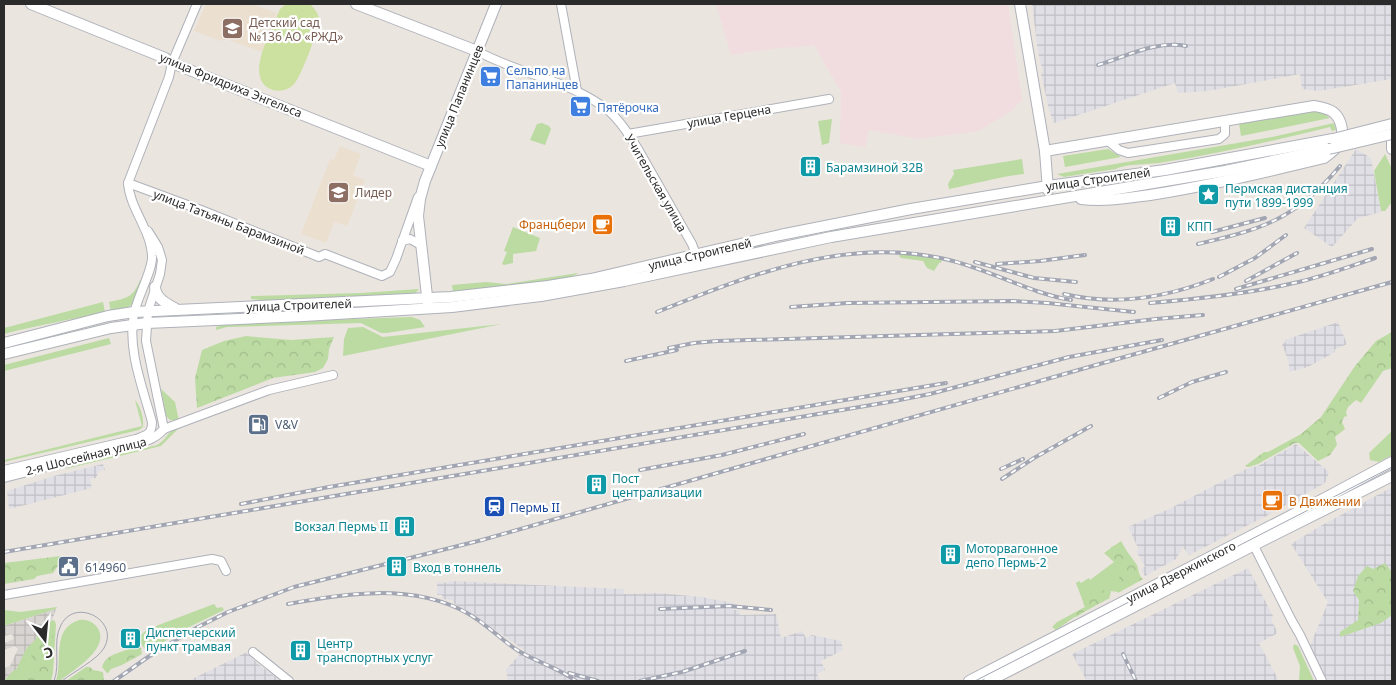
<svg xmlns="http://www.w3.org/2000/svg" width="1396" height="685" viewBox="0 0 1396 685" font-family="'Noto Sans',sans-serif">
<defs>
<pattern id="industrial-grid" width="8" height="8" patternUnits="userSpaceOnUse" patternTransform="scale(1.25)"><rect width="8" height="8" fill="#e0dfe5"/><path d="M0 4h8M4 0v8" fill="none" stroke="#c0c0c5"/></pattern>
<pattern id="forest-crowns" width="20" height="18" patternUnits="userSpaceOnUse" patternTransform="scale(1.25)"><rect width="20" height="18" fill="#bbdba2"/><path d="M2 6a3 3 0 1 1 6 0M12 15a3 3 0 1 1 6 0" fill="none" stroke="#a1bc8c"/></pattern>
<pattern id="plaza-grid" width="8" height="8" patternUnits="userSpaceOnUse" patternTransform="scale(1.25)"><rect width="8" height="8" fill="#d8d4d1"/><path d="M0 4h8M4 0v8" fill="none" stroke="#bab6b4"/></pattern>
</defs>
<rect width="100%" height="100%" fill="#ebe5df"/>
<g fill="url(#industrial-grid)">
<path d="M1032,4H1392V79L1319,91L1302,89L1300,74L1208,91L1178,93L1175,83L1054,123L1049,110L1041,73L1043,72L1038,52Z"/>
<path d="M1356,149L1371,158L1381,212L1358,218L1332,247L1304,228Z"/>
<path d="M1338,322L1347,344L1334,350L1335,352L1308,367L1289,372V363L1282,344L1286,342L1285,340Z"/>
<path d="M1296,444L1329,472L1325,483L1268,515L1189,555L1183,547L1176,559L1145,576L1141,569L1145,566L1136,551L1139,550L1128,527L1169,509L1246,469L1258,466Z"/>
<path d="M103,464L105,470L99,471L96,478L90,479L92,488L9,509L7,491L54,476Z"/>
<path d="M1392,487V681H1324L1310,646L1328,602L1291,544L1317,528Z"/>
<path d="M1248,568L1273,616L1271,620L1278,633L1259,643L1279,681H1087L1072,654Z"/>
<path d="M449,581L624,589V594L659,593L701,597L733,603V610H739L740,615L776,614L781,638L802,631L806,638L812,635L841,641L843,650L821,661L825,670L817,674L820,681H508L506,669L524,650L473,614L453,603V600L442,599V595H437V582L449,583Z"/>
<path d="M247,652L258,664L281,681H188Z"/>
</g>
<g fill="#ebe0d0">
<path d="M206,4H252L277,13L262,52L226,39L221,41L194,31Z"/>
<path d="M340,146L361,154L353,175L365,180L347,226L334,222L326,243L301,234L330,159L334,160Z"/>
</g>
<path fill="#f1dde0" d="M716,4H1008L1022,100L1011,111L979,131L919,139L869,130L865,147L840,143L841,92L814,45L791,48L785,47L731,55Z"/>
<g fill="#bbdba2">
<path d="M1319,110L1330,118L1241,136L1239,123L1290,113Z"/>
<path d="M832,119L829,143L822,145L818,121Z"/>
<path d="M542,123L549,126L551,129L545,145L530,140L537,124Z"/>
<path d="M1334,123L1336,130L1332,131L1330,127C1276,140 1221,153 1165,162C1151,165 1127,163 1116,169L1064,177L1057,174L1272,137Z"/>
<path d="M1108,149L1121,157L1065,167L1063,156Z"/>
<path d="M1385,154L1392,169V202L1385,211H1381L1374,171Z"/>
<path d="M1022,159L1024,174C998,177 974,184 949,189L948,184L954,174L953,170Z"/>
<path d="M513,227L540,238L536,251L513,254V263L504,265L502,264L507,252L504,251Z"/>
<path d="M900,254L922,256L941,259L942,262L939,263L934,271L927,268L923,261L901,258L899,256Z"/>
<path d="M578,273C571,282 472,290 453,292L452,285L486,282L506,284Z"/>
<path d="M140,280L141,281C133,304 137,307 111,312L109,302C127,298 133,298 140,280Z"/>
<path d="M419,289L413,296L276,302L251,299V296L361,293Z"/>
<path d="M103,302L105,312C71,320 37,325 4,334V328Z"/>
<path d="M412,317L420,320L425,327L387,333H381L361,323L227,327L216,330V327L229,323Z"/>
<path d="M502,324L343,356L344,339L348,328L363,327L383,337Z"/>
<path d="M109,338L111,344L4,371V365Z"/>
<path d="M161,389L175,402L179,421L170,420L166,416Z"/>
<path d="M135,400C141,407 144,419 143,427L139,430L4,462V460L142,426Z"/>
<path d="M181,426L161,446L65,469L71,466L157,445C169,438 165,432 181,426Z"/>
<path d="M1392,431V455L1379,462L1370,460L1369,453Z"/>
<path d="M1121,541L1142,579L1118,592L1111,591L1110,596L1076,617L1072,615L1085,607L1076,583L1079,581L1081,583L1089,578L1090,580L1114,562L1104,553Z"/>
<path d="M214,604L217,608L222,607L224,610L185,629L147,652L137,638L148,629Z"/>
<path d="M57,607L56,609L4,626V610L20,612Z"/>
<path d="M52,620L55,621L56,625L53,673L51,681H6L5,680C22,661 30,635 52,620Z"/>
<path d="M79,620C86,619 92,621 97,627C112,648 73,670 60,681H56C63,661 51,629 79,620Z"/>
<path d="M1294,644L1298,646L1314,681H1289L1299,680L1300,666L1293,648Z"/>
</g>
<g fill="url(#forest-crowns)">
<path d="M1392,332V368L1383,371L1361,403L1356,400L1348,407L1346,412L1347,416L1344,417L1342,422L1345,429L1335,437L1337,445L1330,455L1318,461L1299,443H1295L1258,464L1249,467L1245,466L1264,452H1268L1301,434L1321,417L1355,366L1376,341Z"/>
<path d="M246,336L291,340L334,337L329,349L328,359L323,368L315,372L273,378L197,408L195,378L202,350L224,341Z"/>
<path d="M1121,543L1137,565L1140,577L1143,579L1118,593L1120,567C1114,561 1111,556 1111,547Z"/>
<path d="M61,556L62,560L53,573L37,576L34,579L4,584V563Z"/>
<path d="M1385,563L1392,572V615L1381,623L1340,637V632L1358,620L1359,600L1353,591L1358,576L1367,566L1373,569Z"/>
<path d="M1104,590L1110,598L1076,616L1056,630L1052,627L1057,622L1085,607L1083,603Z"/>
<path d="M52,623C54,629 51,674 48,681H22V675L27,670V667L26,665H21L33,661L31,655V648L41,641L45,630L49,628Z"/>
<path d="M135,645H137L141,648L142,654L122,665L111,669L108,673H107L102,667C107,651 125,654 135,645Z"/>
<path d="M86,667H90L93,670L103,672L104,681H66Z"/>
</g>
<path fill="#cce19f" d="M286,4H310C315,9 319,14 319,21C319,29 300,79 294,84C289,90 280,92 273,90C243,81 270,34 277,16L280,9Z"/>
<path fill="url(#plaza-grid)" d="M56,609L52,620L36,635L37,638L29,646L27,647L16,670H14L5,679L6,681H4V668L10,666L18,649L15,646L4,650V643L14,639L12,634L4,636V626Z"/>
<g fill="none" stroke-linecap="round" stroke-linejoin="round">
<defs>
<g id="street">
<path d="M561,4L577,91"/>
<path d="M477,51C520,75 572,80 610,112C621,122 630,136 638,149L692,244L696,255"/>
<path d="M628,134L829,99"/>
<path d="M1108,141L1119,150L1128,153L1219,139L1225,134V121"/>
<path d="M128,183L201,210L319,257L325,254L382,276L390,272L396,259L418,197"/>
<path d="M148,231L158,247L162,260L160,274L148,311L146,341L164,429"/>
<path d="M402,241L410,239L421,245"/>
<path d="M164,429L269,390L333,375"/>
<path d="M136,444C148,441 156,438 164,429"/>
<path d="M4,470L136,439C146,435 152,435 152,422C143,388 127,350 134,314C137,297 153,270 152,256C151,230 130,209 128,183L169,77L172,63L197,4"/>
<path d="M4,478L125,447"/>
<path d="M1252,542L1292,621L1300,635L1322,681"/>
<path d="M4,595L212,559L221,561L226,571"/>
<path d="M253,652L289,681"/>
</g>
<g id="secondary">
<path d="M31,4L165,58L172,63L431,166"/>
<path d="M356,4L477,51"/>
<path d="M1020,4L1045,151L1048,190"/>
<path d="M1392,134V149"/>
<path d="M1045,151L1314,106C1320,107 1327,108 1333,112C1342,119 1345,135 1339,145C1335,150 1329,154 1324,158C1266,172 1208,186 1150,195C1127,198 1104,202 1081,199"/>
<path d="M155,287C156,299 166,303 176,309"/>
<path d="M428,305L418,216L420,199L425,181L496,4"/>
<path d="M4,343L108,316L134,312L451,297L548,286L591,279L780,235L911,209L1048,186L1165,170L1333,139"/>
<path d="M4,354L111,328L147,323L304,316L452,307L541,296L624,281L831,237L1225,171L1329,149"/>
<path d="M969,681L1325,498L1392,462"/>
<path d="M989,681L1268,538L1392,476"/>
</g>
</defs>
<use href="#street" stroke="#afb2ba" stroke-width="10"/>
<use href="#secondary" stroke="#afb2ba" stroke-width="12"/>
<use href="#street" stroke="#fff" stroke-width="8"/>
<use href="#secondary" stroke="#fff" stroke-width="10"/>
<g stroke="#a2a6b3" stroke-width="1">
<path d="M54,681C61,664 52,641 61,625C75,597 120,620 104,648C97,660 73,672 62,681"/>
<path d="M975,681L1392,467"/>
</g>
<defs>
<g id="rail">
<path d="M1098,65C1125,57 1156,40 1186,46"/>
<path d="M1212,232L1265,218"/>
<path d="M1198,244C1263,229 1296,219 1340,166"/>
<path d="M975,262L1034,278L1076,282"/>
<path d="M997,264L1040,261L1085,255"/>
<path d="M1219,277L1255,258L1286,235"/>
<path d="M1246,281L1297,253"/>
<path d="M1236,289L1372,249"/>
<path d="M1064,294C1114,306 1165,298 1213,279"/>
<path d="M1150,303C1198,299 1247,294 1294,283C1322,277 1348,267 1375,258"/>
<path d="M791,307L848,303L1012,301L1047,303L1134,312"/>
<path d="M657,312C749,275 848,235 949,260C991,270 1029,293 1071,300"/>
<path d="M669,348L694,343L717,341L1055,331L1156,319L1203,315"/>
<path d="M626,361L677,350"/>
<path d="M1159,398L1192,382L1226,372"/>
<path d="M1001,469L1023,459"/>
<path d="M640,470L722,455L804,434"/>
<path d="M1002,479L1034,458L1091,426"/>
<path d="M241,504L329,487L946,383"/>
<path d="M4,552L889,402L930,394L1069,357L1162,340"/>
<path d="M288,604C346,593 413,583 467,613C487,624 503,642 522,653C540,663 560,669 576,681"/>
<path d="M660,609L729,606L771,610"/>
<path d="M1123,654L1136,681"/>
<path d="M569,673L598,681"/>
<path d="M114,681L148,657L194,629L228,612L294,587L482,540L1096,365L1392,282"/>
<path d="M640,681L682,672L745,651"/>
</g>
</defs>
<use href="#rail" stroke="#a2a6b3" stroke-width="4"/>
<use href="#rail" stroke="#fff" stroke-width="2" stroke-dasharray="5.5" stroke-linecap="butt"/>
<defs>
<g id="secondary-bridge">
<path d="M1333,139L1392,124"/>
<path d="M1329,149L1392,134"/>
</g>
</defs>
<use href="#secondary-bridge" stroke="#afb2ba" stroke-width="12" stroke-linecap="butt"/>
<use href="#secondary-bridge" stroke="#fff" stroke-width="10"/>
</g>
<defs>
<symbol id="school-square" viewBox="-11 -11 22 22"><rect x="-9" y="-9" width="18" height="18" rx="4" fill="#8d6e63" stroke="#fff"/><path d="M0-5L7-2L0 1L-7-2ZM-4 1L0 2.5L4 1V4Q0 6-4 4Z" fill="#fff"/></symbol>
<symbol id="supermarket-square" viewBox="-11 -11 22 22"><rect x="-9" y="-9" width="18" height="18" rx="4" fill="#3f7fe0" stroke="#fff"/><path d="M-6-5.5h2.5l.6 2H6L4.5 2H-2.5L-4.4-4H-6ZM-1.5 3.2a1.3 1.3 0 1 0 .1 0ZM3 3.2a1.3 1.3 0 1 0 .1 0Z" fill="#fff"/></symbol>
<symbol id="building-square" viewBox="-11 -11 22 22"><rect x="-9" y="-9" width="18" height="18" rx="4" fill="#0f9aa8" stroke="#fff"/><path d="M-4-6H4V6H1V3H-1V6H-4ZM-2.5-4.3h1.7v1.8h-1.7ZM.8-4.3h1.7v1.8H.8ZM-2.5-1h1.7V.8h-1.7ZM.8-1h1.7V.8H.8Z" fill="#fff"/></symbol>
<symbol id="sight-square" viewBox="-11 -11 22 22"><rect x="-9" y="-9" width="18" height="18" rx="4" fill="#0f9aa8" stroke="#fff"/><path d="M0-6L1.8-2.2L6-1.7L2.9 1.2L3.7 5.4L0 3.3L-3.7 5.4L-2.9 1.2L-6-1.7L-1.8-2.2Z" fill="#fff"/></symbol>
<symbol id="cafe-square" viewBox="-11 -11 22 22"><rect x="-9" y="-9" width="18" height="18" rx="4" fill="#e8710a" stroke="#fff"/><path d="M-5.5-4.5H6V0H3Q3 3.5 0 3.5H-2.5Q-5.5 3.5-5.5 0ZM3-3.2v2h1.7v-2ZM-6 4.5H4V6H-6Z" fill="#fff"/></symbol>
<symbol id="fuel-square" viewBox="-11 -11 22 22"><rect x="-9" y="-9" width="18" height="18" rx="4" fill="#5c6f8a" stroke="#fff"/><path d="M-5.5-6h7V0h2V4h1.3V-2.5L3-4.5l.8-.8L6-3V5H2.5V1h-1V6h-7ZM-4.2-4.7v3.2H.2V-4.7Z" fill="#fff"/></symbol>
<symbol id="station-square" viewBox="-11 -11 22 22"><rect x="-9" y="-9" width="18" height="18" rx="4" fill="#1a4fb4" stroke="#fff"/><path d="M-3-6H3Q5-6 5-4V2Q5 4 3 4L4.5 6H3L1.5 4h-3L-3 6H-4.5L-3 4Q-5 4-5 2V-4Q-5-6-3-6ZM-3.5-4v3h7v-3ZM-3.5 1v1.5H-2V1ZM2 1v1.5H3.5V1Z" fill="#fff"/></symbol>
<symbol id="civic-square" viewBox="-11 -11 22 22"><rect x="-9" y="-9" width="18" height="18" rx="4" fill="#5c6f8a" stroke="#fff"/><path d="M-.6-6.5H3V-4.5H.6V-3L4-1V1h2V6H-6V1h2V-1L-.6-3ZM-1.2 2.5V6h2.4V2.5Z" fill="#fff"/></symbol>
</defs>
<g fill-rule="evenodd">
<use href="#school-square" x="220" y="16" width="25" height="25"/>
<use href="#supermarket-square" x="478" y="64" width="25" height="25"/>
<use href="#supermarket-square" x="568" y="94" width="25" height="25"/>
<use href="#building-square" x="798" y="154" width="25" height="25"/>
<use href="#school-square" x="326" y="180" width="25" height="25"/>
<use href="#sight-square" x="1196" y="182" width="25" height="25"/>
<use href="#cafe-square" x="590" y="212" width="25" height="25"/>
<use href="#building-square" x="1158" y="214" width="25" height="25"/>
<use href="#fuel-square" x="246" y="412" width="25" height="25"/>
<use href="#building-square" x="584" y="472" width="25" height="25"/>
<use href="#cafe-square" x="1260" y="488" width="25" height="25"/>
<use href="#station-square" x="482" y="494" width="25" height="25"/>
<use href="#building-square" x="392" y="514" width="25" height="25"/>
<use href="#building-square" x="938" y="542" width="25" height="25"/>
<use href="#civic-square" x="56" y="554" width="25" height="25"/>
<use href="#building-square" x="384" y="554" width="25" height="25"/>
<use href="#building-square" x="118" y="626" width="25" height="25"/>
<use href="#building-square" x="288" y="638" width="25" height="25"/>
</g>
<g text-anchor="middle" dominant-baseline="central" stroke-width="4.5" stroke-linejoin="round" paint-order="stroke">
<g font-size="12" fill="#785e54" stroke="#fff" text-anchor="start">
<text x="249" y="22">Детский сад<tspan x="249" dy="14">№136 АО «РЖД»</tspan></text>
<text x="355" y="192">Лидер</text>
</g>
<g font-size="12" fill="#366cbe" stroke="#fff" text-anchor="start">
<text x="506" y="70">Сельпо на<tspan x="506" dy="14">Папанинцев</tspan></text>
<text x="597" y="107">Пятёрочка</text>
</g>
<g font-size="12" fill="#2b2b2b" stroke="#fff">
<text transform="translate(231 85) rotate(22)">улица Фридриха Энгельса</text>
<text transform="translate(459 96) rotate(-68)">улица Папанинцев</text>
<text transform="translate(729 116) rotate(-10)">улица Герцена</text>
<text transform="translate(1098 179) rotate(-8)">улица Строителей</text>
<text transform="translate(656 183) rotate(60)">Учительская улица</text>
<text transform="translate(229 222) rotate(21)">улица Татьяны Барамзиной</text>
<text transform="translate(700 254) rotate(-13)">улица Строителей</text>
<text transform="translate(299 305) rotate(-2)">улица Строителей</text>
<text transform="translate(86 456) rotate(-14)">2-я Шоссейная улица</text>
<text transform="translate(1181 572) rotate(-27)">улица Дзержинского</text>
</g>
<g font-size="12" fill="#0d838f" stroke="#fff" text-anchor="start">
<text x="826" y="167">Барамзиной 32В</text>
<text x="1225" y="188">Пермская дистанция<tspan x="1225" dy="14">пути 1899-1999</tspan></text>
<text x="1187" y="226">КПП</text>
<text x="612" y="478">Пост<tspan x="612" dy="14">централизации</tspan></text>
<text x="388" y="526" text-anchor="end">Вокзал Пермь II</text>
<text x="966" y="548">Моторвагонное<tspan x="966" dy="14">депо Пермь-2</tspan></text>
<text x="413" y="567">Вход в тоннель</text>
<text x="146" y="632">Диспетчерский<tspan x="146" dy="14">пункт трамвая</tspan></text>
<text x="317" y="643">Центр<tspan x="317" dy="14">транспортных услуг</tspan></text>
</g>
<g font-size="12" fill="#c56008" stroke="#fff" text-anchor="end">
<text x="586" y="224">Францбери</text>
<text x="1289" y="501" text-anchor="start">В Движении</text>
</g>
<g font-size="12" fill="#4e5e75" stroke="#fff" text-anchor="start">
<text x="275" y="424">V&amp;V</text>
<text x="85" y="567">614960</text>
</g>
<g font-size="12" fill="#164399" stroke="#fff" text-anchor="start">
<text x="510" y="507">Пермь II</text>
</g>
</g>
<rect width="1396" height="685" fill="none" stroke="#2b2b2b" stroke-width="10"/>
<g transform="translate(45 640) rotate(164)" stroke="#ffffff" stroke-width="4" paint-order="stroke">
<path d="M0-4L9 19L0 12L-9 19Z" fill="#2b2b2b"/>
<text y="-8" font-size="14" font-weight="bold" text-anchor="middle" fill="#2b2b2b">С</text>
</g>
</svg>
